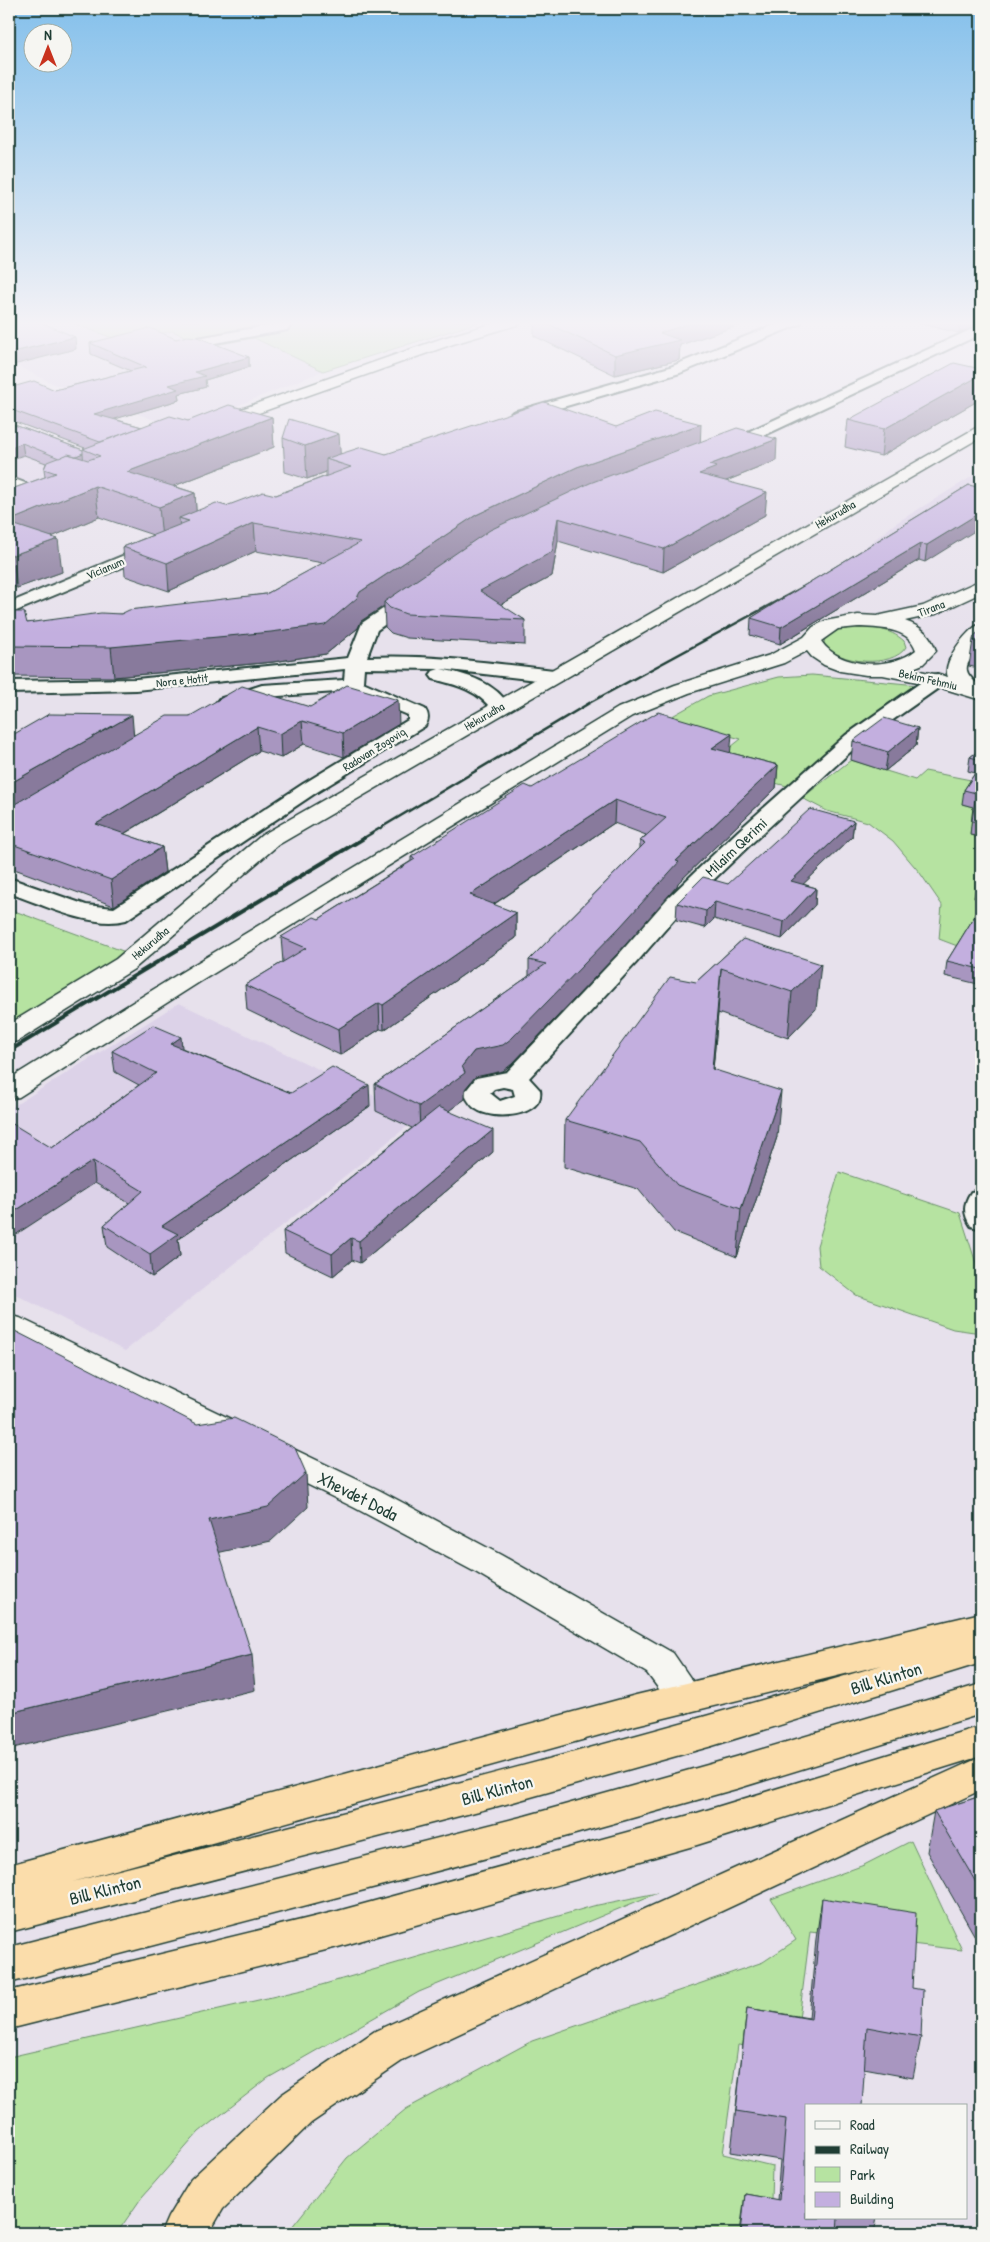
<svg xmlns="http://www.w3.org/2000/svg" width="990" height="2242" viewBox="0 0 990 2242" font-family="'Patrick Hand',sans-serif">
<rect width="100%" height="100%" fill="#e7e1ec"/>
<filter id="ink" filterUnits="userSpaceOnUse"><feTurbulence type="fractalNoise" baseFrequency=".02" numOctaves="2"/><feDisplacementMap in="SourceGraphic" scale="10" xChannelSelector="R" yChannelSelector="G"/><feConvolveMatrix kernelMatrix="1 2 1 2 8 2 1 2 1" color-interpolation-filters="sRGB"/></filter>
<g filter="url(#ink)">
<g fill="#dcd2e8">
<path d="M9,321H66L124,342L172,331L209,346L254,338L323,371L180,429L54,384L9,362Z"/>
<path d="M9,430L97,462L9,502Z"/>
<path d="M981,471V487L841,571L849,559L896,523Z"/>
<path d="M179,1003L419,1117L125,1351L9,1291V1109Z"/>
</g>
<g fill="#b6e3a1" stroke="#6a906a">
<path d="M66,321H483L323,371L254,338L209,346L172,331L124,342Z"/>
<path d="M851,627C870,627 890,628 904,641L906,647C893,669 836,664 824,643L825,638L840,629Z"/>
<path d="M812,675L918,685L787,786L707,766L741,739L667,719L708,696L779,677Z"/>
<path d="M851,760L915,780L925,771L976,781L962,804L973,807L970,835L981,837V955L939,939L942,905L920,873L893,841L868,822L827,811L802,798Z"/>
<path d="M9,909L139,957L9,1034Z"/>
<path d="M839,1172L960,1213L981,1279V1333L953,1329L856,1295L819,1266L817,1246Z"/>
<path d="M911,1841L962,1950L810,1932L795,2051L738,2045L723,2154L772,2166L770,2233L736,2231L735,2233H287L347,2158L406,2109L532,2041L763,1962L796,1940L771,1899L864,1865Z"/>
<path d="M657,1893L419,1992L268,2078L199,2132L142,2197L117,2233H9V2057L311,1988L593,1906Z"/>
</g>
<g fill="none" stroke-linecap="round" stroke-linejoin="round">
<defs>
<g id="minor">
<path d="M280,321H294L287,330L282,331L192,347L185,343L192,339L277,324Z"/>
<path d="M784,321H802L800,324L680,373L518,420L510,415L513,412L670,367Z"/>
<path d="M981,325V334L729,452H717L715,449L717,446Z"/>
<path d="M9,477L41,489L43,492L35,497L9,488Z"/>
<path d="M158,541L164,542L167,546L164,550L9,614V603Z"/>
<path d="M414,591L420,592L423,596L420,600L377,630L367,657C430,654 492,663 554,670L561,672L564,676L561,680L554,682L441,669C468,675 495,682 510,707L507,711H493C478,690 457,685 433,679L430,675L433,671L439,669L364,668L363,682L425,709C429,715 429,720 425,726L317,792L126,920C91,929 42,904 9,893V878L86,905L114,908L303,784L408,720V715L351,691L264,697L226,709L219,707L216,703L219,699L262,685L344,680L345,669L136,690L9,693V681L136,679L348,658L362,623L408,592Z"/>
<path d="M937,674L944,676L947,680L944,684L860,743L754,841L683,909L636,963L529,1078L540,1090C545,1117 492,1121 476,1109C470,1105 467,1099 464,1093L476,1078L507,1072L620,953L667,899L738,831L846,735L930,676ZM503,1087L513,1089L515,1096L500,1101L490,1093L494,1089Z"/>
<path d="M981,1190V1229L971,1226C963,1214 963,1204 971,1192Z"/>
</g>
<path id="tertiary" d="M9,1315L20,1318L379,1490L501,1555L673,1653L704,1698L699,1708L686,1713L673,1708L647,1673L477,1573L355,1508L9,1337Z"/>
<g id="secondary">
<path d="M501,321H522L520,324L453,344L219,427L213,429L205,424L207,421L443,338Z"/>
<path d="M981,425V437L278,845L134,969L18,1041L9,1043V1024L116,959L262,835Z"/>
<path d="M981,580V593L936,614L905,621C921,627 931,634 936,651L923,664L911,669L948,677C941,663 968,627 981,624C981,630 983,639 980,644C968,666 957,667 981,687V700L932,685L883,675H866L840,671L824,665L812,657L807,651L784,663L689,693L632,716L198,983L19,1097L9,1099V1079L180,973L618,708L675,685L770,655L804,637L813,627L825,621L858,615L877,616L923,606ZM858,627C878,628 909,627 916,650C891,670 840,669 821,641L838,629Z"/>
</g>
<g id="trunk">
<path d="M981,1613V1663L712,1746L506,1804L9,1932V1865L636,1695ZM882,1665C614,1745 343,1813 72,1882L636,1725Z"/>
<path d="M981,1684V1714L736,1789L525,1848L9,1983V1947L525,1816L736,1757Z"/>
<path d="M981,1726V1756L697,1845L338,1947L9,2029V1991L338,1911L697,1813Z"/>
<path d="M981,1757V1790L405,2059L311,2123L223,2209L209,2233H161L168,2217L191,2179L281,2095L375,2031Z"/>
</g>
</defs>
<use href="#minor" stroke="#1f3d34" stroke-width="4"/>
<use href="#tertiary" stroke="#1f3d34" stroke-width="3"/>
<use href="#secondary" stroke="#1f3d34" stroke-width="3"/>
<use href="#trunk" stroke="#1f3d34" stroke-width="3"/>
<use href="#minor" fill="#f6f6f2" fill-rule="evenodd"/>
<use href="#tertiary" fill="#f6f6f2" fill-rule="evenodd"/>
<use href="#secondary" fill="#f6f6f2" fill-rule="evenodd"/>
<use href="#trunk" fill="#fbddab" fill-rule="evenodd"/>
<g stroke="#1f3d34" stroke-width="2.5">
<path d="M966,494L981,485"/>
<path d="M362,839L591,702L812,582"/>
</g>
<path stroke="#1f3d34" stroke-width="4" d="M9,1051L364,838"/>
</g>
<g fill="#a896c0" stroke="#1f3d34">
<path d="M534,321H751L680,345L679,360L615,375L534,336Z"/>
<path d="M909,321H981V339L977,338L979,324L959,333Z"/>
<path d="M176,339L249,357V367L205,380L206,387L178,394L179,400L114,419L142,427L188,421L272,417L274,447L174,486L195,493L196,511L226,506L276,495L326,476V472L307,479L285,472L283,438L340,454H386L616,427L700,442L776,461L726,481L765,515L663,572L558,541L552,576L500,605L525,620V645L407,638L391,633L385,627L384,606L361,621L358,628L326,654L273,662L114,677L9,676V612L27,623L121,614L266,594L323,563L256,551L169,591L125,576L123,547L153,535L99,517L51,537L62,572L17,588L9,584V490L45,477L44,469L46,463L24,455L9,423L83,450V449L85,448L10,420L9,421V388L55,390L131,371L91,354L90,343Z"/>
<path d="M981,369V399L881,456L845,447L848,420Z"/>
<path d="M969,485L925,562L919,560L780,644L750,635L751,618Z"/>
<path d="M981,630V678L976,677L978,668L969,666L973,640Z"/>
<path d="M310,707L399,724L344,757L304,744L281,758L259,751L124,834L162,847L165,872L114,906L9,867V737L134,735L190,716Z"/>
<path d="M918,728L916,746L885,771L851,760L853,741Z"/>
<path d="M981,749V837L970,835L973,807L962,804L964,790L975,773L968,771L970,757Z"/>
<path d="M731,753L778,765L776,788L678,883L677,886L619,952L512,1064L503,1071L475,1077L465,1089V1099L448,1111L493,1152L360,1263L352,1260L333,1276L285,1253L283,1231L412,1128L376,1111L375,1084L529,976V960L640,848V841L646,835L614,823L493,905L516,913V938L384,1030L380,1029L340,1055L247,1010L245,985L283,962L281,937L319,919L411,861V857L532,788Z"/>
<path d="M854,821L852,837L803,884L816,888L815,905L782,939L714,919L705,928L676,920L677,903L728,884Z"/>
<path d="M981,854V899L974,898Z"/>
<path d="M981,906V978L978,984L945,976L947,961Z"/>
<path d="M743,939L816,1009L788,1038L718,1013L713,1069L777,1137L737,1257L674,1232L638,1189L564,1167L565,1120L696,982Z"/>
<path d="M182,1048L291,1093L370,1106L178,1239L180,1256L152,1277L107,1247L104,1225L129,1203L95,1183L52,1148L139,1085L115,1072L112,1051Z"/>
<path d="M981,1796V1947L927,1852L934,1811Z"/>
<path d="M822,1898L912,1988L921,2037L913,2078L864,2069L806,2218H877L874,2233H740L745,2194L777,2200L780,2160L731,2152L747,2008L809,2018L816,1939Z"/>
</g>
<g fill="#887a9c" stroke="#1f3d34">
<path d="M696,321H751L680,345L679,360L615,375V355L660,333Z"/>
<path d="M960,321H979V324L959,333Z"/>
<path d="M75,337L76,349L9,366V353Z"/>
<path d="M249,357V367L205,380L206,387L178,394L179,400L95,425L94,414L169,385L195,372Z"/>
<path d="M981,375V399L881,456L884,429Z"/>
<path d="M272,417L274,447L138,500L127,472Z"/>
<path d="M701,424L700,450L384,602V606L361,621L358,628L326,654L273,662L114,677L111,647L360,592L476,515L577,467Z"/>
<path d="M339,434L341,464L326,459V472L307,479L305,446Z"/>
<path d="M777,439L776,461L716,485L699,474L709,465Z"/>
<path d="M22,443L24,455L9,460V448Z"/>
<path d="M83,453L84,465L65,460Z"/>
<path d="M95,486L99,517L11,554L9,548V521Z"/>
<path d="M767,492L765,515L663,572L664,549Z"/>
<path d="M195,493L197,524L179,518L180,531L162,539L159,507Z"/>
<path d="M981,512V527L925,562L927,545Z"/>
<path d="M558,518V541L552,576L480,616V591Z"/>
<path d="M254,523L256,551L169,591L167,563Z"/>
<path d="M58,539L62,572L17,588L13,555Z"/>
<path d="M920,544L919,560L780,644L781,627Z"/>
<path d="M398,700L399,724L344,757L343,733Z"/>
<path d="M132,715L134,739L9,811V784Z"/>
<path d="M302,721L304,744L281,758L280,734Z"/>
<path d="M257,727L259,751L99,849L96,824Z"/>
<path d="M918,728L916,746L885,771L888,752Z"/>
<path d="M732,734L730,757L712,748Z"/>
<path d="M778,765L776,788L678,883L677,886L619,952L512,1064L503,1071L475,1077L465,1089V1099L420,1132L419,1106L462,1066L474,1051L676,861Z"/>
<path d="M615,800L614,823L470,920V895Z"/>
<path d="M854,821L852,837L790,897L791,881Z"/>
<path d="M162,847L165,872L114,906L111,880Z"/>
<path d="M816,888L815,905L782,939L784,922Z"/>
<path d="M715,902L714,919L705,928L706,911Z"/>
<path d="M516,913V938L384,1030L383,1005Z"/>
<path d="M821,964L816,1009L788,1038L792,992Z"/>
<path d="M981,967V978L978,984L980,969Z"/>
<path d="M721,968L718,1013L709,1115L712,1069Z"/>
<path d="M379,1003L380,1029L340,1055L338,1029Z"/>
<path d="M181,1037L183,1058L171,1044Z"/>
<path d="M369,1085L370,1106L178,1239L180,1256L152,1277L150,1254L162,1226Z"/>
<path d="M781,1091L777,1137L737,1257L741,1209Z"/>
<path d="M493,1130V1152L360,1263L359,1241Z"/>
<path d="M93,1161L95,1183L9,1239V1215Z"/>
<path d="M351,1238L352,1260L333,1276L332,1254Z"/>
<path d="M306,1473L308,1507L271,1541L212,1554L209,1520Z"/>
<path d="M252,1655L255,1690L9,1749V1713Z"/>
</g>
<g fill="#c3afdf" stroke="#1f3d34">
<path d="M20,321H38L75,337L9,353V323Z"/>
<path d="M542,321H696L660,333L680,340L615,355Z"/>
<path d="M150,328L176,339L187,336L197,337L249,357L195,372L205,376L169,385L178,389L94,414L142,427L100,442L9,409V400L14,399L9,396V388L34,381L55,390L146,367L90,343Z"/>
<path d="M954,363L981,369V375L884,429L848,420Z"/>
<path d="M544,402L616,427L655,412L701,424L577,467L476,515L360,592L357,598L325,625L271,632L111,647L9,646V612H24L27,623L101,613L121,614L129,610L266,594L361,542L254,523L167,563L123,547L189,521L179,518L216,503L226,506L263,492L276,495L351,467L326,459L334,456L362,447L386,454Z"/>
<path d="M229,405L272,417L127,472L195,493L159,507L95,486L9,521V490L56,473L44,469L47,462L68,454L88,460L100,456L83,449L170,416L188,421Z"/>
<path d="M289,419L339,434L305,446L283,438Z"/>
<path d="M9,423L83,450V453L76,456L68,454L59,458L22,443L9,448Z"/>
<path d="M737,428L777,439L709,465L717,467L699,474L767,492L664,549L558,518L552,552L480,591L525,620L406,614L390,608L384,602L490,530L590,483Z"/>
<path d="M969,485L981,488V512L927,545L920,544L781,627L751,618Z"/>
<path d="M9,523L58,539L13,555L9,553Z"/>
<path d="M981,630V642L973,640L974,636Z"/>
<path d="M347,685L398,700L343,733L302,721L280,734L257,727L96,824L162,847L111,880L9,843V804H15L167,716H190L242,686L310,707Z"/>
<path d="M658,712L732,734L712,748L778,765L676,861L679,862L620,927L512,1038L503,1045L474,1051L462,1066L465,1073L419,1106L375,1084L546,964L529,960L645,843L640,841L666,818L615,800L470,895L516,913L383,1005L379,1003L338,1029L245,985L306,948L281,937L314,917L319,919L415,859L411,857L525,785L532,788Z"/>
<path d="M49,714L132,715L9,784V737Z"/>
<path d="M884,718L918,728L888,752L853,741Z"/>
<path d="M981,749V760L970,757Z"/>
<path d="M981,764V822L972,821L976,793L964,790Z"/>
<path d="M810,809L854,821L791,881L816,888L784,922L715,902L706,911L677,903L703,877L728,884Z"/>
<path d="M981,854V884L976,883Z"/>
<path d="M981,906V967L980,969L947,961Z"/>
<path d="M743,939L821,964L792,992L721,968L712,1069L781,1091L741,1209L677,1185L640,1142L565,1120L670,977L696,982Z"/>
<path d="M153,1025L181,1037L171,1044L291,1093L332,1067L369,1085L162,1226L178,1234L150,1254L104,1225L143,1191L93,1161L9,1215V1124L11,1123L52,1148L156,1073L112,1051Z"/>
<path d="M439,1107L493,1130L359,1241L351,1238L332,1254L283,1231Z"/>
<path d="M9,1328L197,1424L234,1418L295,1448L306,1473L268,1507L209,1520L252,1655L9,1713Z"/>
<path d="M981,1796V1891L934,1811Z"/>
<path d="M822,1898L916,1913L912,1988L923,1990L921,2037L867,2027L862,2106H806V2218H838L837,2233H741L745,2194L779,2200L786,2119L736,2111L747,2008L811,2019Z"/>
</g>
</g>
<linearGradient id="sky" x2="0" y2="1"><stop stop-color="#84c0eb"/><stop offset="0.51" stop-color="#f4f2f6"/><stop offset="1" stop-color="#f4f2f6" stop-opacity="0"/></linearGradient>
<rect width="990" height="634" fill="url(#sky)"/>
<g text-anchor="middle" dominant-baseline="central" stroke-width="4.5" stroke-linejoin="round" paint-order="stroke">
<g font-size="12" fill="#1f3d34" stroke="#f6f6f2">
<text transform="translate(835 514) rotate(-30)">Hekurudha</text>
<text transform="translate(105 568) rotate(-23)">Vicianum</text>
<text transform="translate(931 608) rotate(-21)">Tirana</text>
<text transform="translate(928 679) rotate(13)">Bekim Fehmiu</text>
<text transform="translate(182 680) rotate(-6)">Nora e Hotit</text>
<text transform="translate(484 716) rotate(-30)">Hekurudha</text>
<text transform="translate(374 749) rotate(-32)">Radovan Zogoviq</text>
<text transform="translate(150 943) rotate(-40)">Hekurudha</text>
</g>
<g font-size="15" fill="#1f3d34" stroke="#f6f6f2">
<text transform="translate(736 847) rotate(-43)">Milaim Qerimi</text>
</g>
<g font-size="18" fill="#1f3d34" stroke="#f6f6f2">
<text transform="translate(358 1496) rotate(27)">Xhevdet Doda</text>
<text transform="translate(886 1678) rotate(-17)">Bill Klinton</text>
<text transform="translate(497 1790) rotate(-15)">Bill Klinton</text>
<text transform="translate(105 1890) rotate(-14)">Bill Klinton</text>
</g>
</g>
<rect width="990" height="2242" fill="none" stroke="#f6f6f2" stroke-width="30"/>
<rect x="15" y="15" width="960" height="2212" fill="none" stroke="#1f3d34" stroke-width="2" filter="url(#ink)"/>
<rect x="805" y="2104" width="162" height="115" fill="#f6f6f2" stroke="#a0aca6"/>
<rect x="815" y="2121" width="25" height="8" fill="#f6f6f2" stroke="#a0aca6"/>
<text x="850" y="2130" font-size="15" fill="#1f3d34">Road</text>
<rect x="815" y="2146" width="25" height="8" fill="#1f3d34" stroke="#a0aca6"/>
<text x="850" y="2154" font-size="15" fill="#1f3d34">Railway</text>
<rect x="815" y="2167" width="25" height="15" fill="#b6e3a1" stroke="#a0aca6"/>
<text x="850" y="2180" font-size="15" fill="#1f3d34">Park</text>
<rect x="815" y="2192" width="25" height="15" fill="#c3afdf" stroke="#a0aca6"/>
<text x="850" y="2204" font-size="15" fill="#1f3d34">Building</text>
<g transform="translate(48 48)"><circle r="24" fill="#f6f6f2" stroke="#a0aca6"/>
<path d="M0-4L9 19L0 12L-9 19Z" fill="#c8321e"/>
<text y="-8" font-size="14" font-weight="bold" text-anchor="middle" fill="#1f3d34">N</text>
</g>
</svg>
